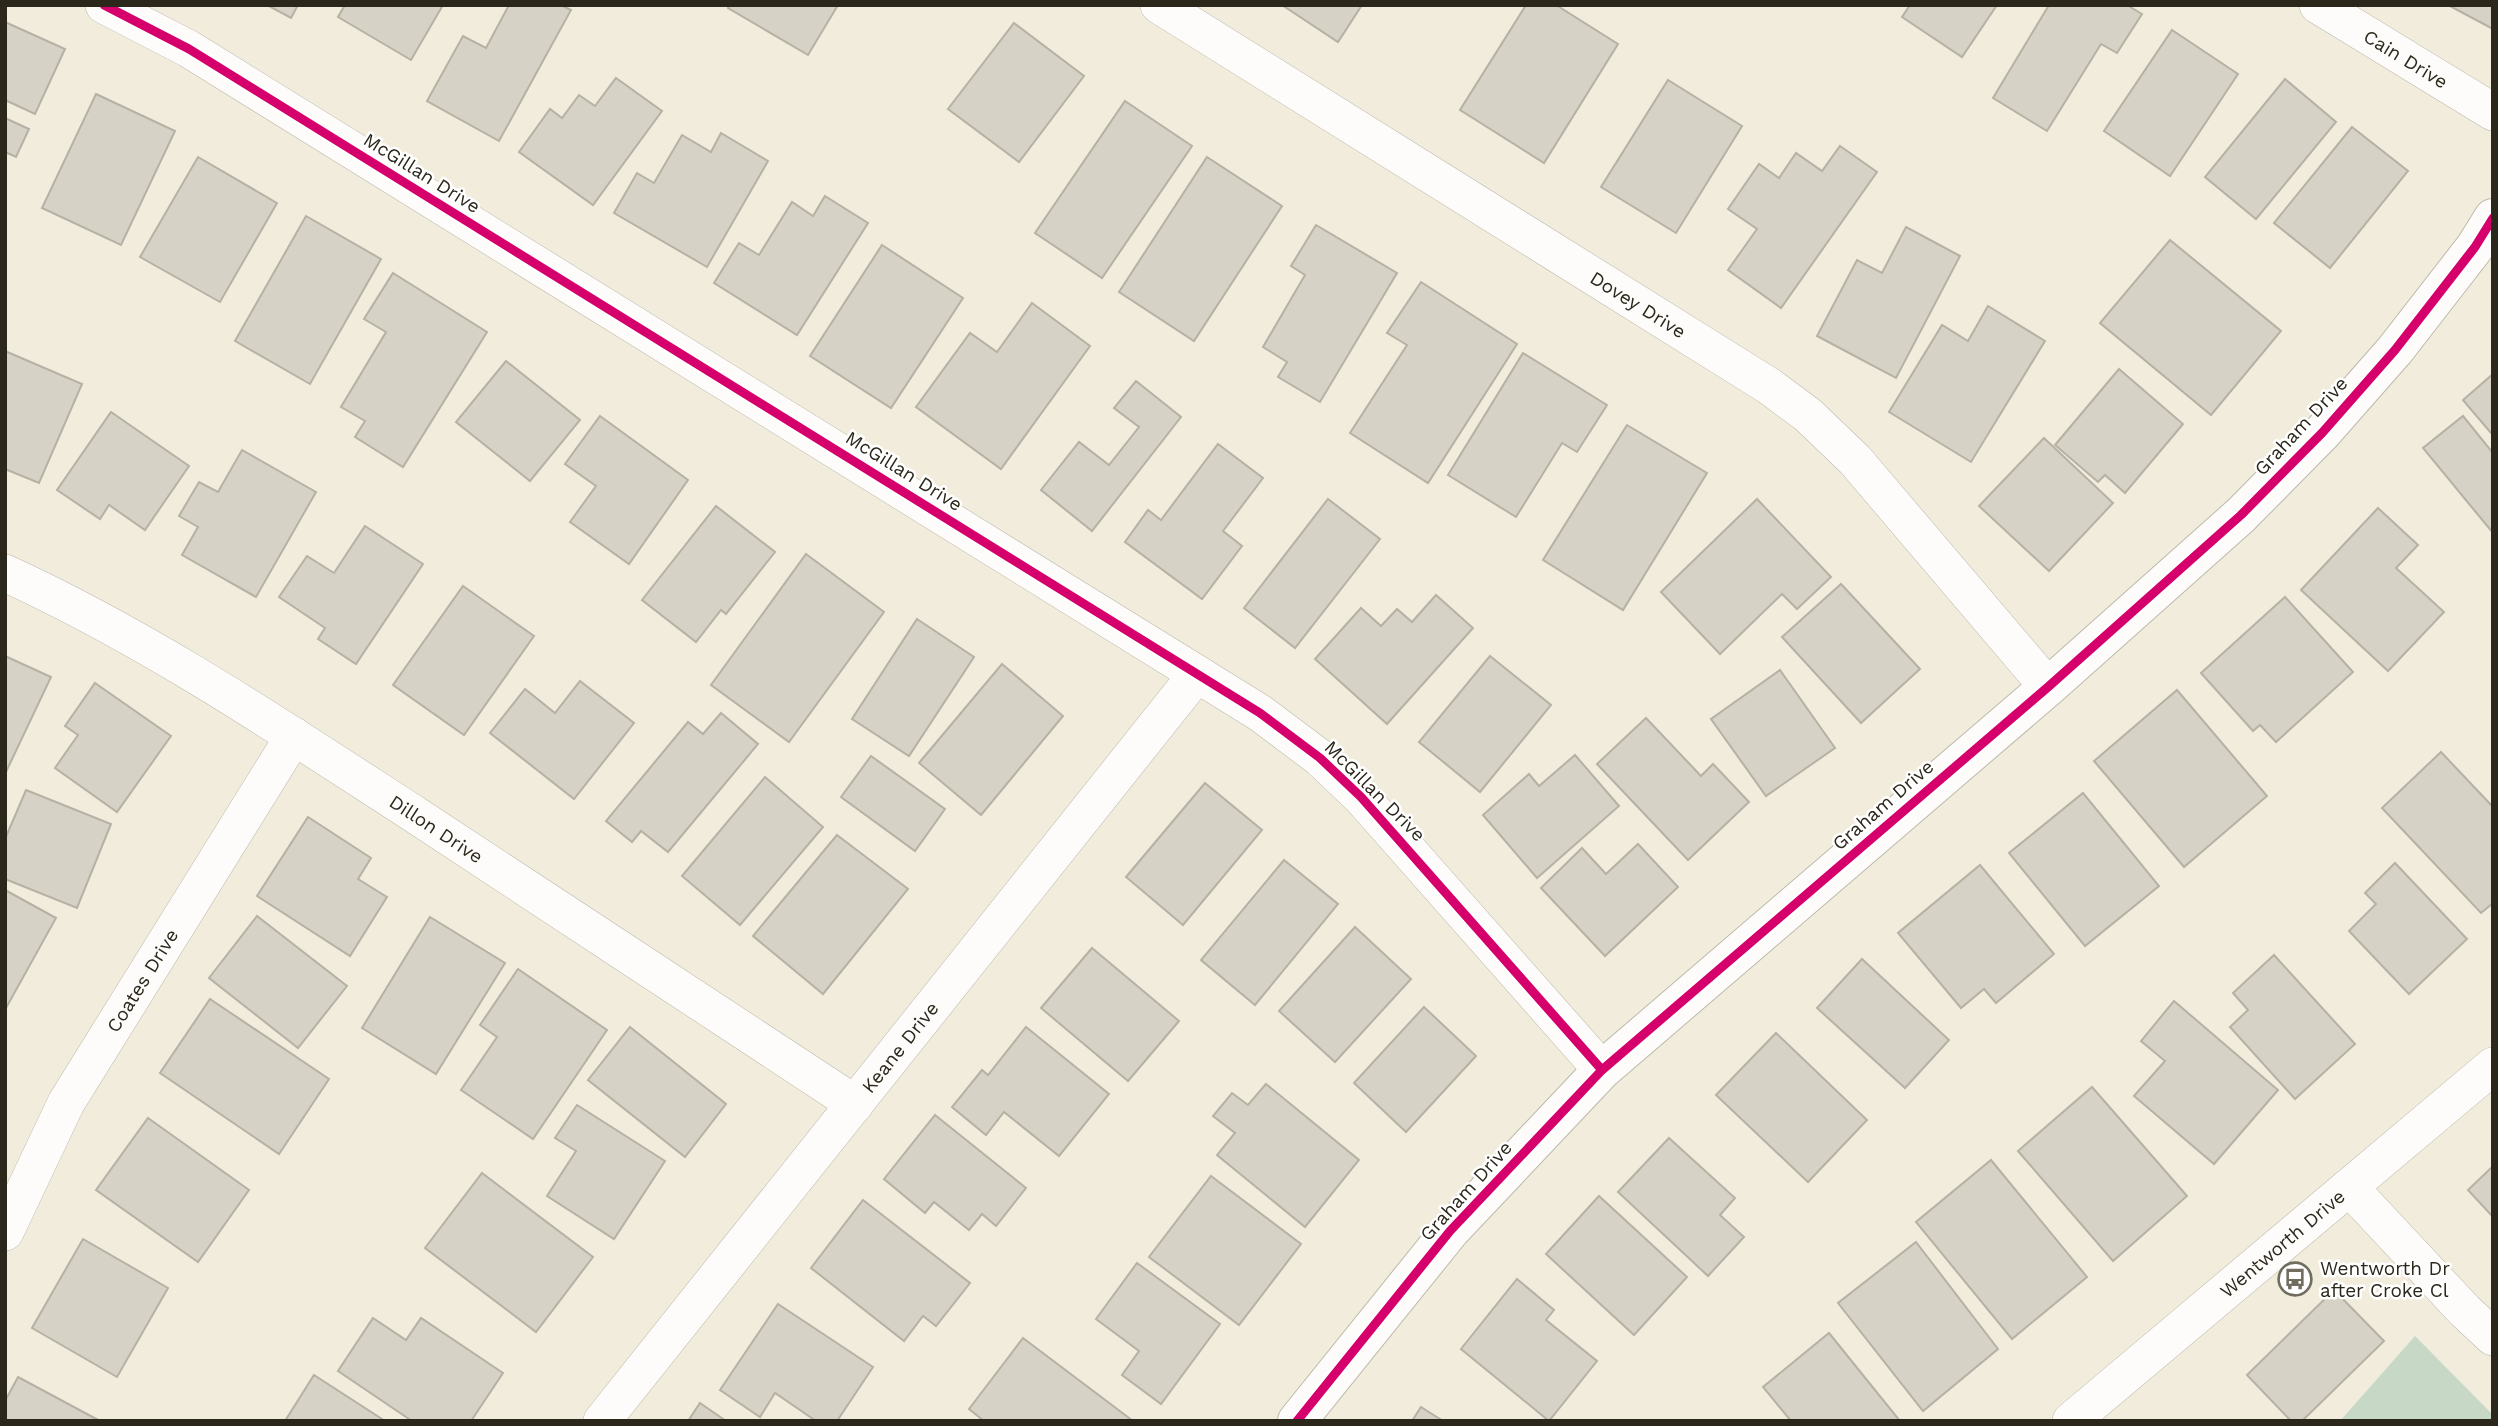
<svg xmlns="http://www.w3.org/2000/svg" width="2498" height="1426" viewBox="0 0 2498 1426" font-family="'Work Sans',sans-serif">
<rect width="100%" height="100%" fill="#f1ecdb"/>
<path fill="#c8d8c7" d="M2415,1336L2493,1415V1421H2340Z"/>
<g fill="#d6d2c5" stroke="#b6b1a4" stroke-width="2">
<path d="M267,5H298L291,18Z"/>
<path d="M345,5H443L411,60L338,17Z"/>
<path d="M509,5H561L571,10L499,141L427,101L463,36L486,48Z"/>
<path d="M729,5H838L808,55L728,8Z"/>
<path d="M1282,5H1362L1338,42Z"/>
<path d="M1526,5H1556L1618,44L1544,163L1460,110Z"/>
<path d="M1910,5H1997L1962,57L1902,17Z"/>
<path d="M2049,5H2127L2142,14L2117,53L2101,44L2047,131L1993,98Z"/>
<path d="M2448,5H2493V29Z"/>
<path d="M5,22L65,49L35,114L5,100Z"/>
<path d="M1014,23L1084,76L1019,162L948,109Z"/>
<path d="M2172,30L2238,74L2170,176L2104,131Z"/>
<path d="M616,78L662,111L593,205L519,152L550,109L562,118L579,95L595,106Z"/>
<path d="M2285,79L2336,122L2256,219L2205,177Z"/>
<path d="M1668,80L1742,126L1676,233L1601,187Z"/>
<path d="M96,94L175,131L121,245L42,208Z"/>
<path d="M1125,101L1192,146L1102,278L1035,233Z"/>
<path d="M5,118L29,129L16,157L5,152Z"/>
<path d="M2352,127L2408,171L2330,268L2274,223Z"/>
<path d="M721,133L768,161L707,267L614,213L637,173L654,183L682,135L711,152Z"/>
<path d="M1840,146L1877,172L1781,308L1728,270L1757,229L1728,209L1759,164L1779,178L1796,153L1822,171Z"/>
<path d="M198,157L277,203L220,302L140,257Z"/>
<path d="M1207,157L1282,206L1194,341L1119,292Z"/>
<path d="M825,196L868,223L797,335L714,283L739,243L759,255L792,202L813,216Z"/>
<path d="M306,216L381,259L310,384L235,341Z"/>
<path d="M1316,225L1397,273L1320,402L1278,377L1287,362L1263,347L1305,275L1291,266Z"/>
<path d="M1906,227L1960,256L1896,378L1817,336L1857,260L1882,273Z"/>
<path d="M2170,240L2281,331L2211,415L2100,323Z"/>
<path d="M882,245L963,298L891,408L810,356Z"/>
<path d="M393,273L487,332L403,467L355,437L365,421L341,407L386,332L364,319Z"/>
<path d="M1421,282L1517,344L1428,483L1350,433L1407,345L1387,333Z"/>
<path d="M1032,303L1090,346L1001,469L916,407L970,333L997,352Z"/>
<path d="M1988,306L2045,341L1971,462L1889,412L1942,325L1968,341Z"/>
<path d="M5,351L82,384L39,483L5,469Z"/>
<path d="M1523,353L1607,405L1577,452L1562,443L1516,517L1448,475Z"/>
<path d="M506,361L580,420L530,481L456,422Z"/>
<path d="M2119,369L2183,424L2125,493L2105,475L2098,482L2055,445Z"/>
<path d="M2493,374V432L2491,433L2463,400Z"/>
<path d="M1136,381L1181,417L1092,531L1041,490L1079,442L1109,465L1139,427L1114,408Z"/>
<path d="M111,412L189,466L145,530L109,505L100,519L57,490Z"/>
<path d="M600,416L688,480L629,564L570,522L596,486L565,464Z"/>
<path d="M2463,416L2493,453V533L2423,448Z"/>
<path d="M1627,425L1707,473L1623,610L1543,560Z"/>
<path d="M2044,438L2113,503L2049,571L1979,506Z"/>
<path d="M1218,444L1263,478L1223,531L1242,546L1202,599L1125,542L1148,510L1161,520Z"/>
<path d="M242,450L316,492L256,597L182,555L198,527L179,516L199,482L218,492Z"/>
<path d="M1328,499L1380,539L1295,648L1244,608Z"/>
<path d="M1757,499L1831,577L1797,609L1782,594L1720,654L1661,592Z"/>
<path d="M716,506L775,552L726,614L721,610L696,642L642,600Z"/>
<path d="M2378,508L2418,545L2396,568L2444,612L2388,671L2301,590Z"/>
<path d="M365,526L423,564L356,664L318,639L325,628L279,597L307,556L334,573Z"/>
<path d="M806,554L884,612L789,742L711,685Z"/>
<path d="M1841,584L1920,669L1861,723L1782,637Z"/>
<path d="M463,586L534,636L464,735L393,685Z"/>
<path d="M1436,595L1473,628L1387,724L1315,659L1361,608L1381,626L1397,609L1412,622Z"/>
<path d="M2285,597L2353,672L2276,742L2260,725L2253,731L2201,673Z"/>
<path d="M917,619L974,657L909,756L852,719Z"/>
<path d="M5,656L51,677L5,774Z"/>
<path d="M1490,656L1551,705L1480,792L1419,742Z"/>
<path d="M1002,664L1063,716L981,815L919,763Z"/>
<path d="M1780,670L1835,748L1766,796L1711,719Z"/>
<path d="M580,681L634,723L574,799L490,733L525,689L555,713Z"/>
<path d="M95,683L171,736L117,812L55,768L78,735L65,726Z"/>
<path d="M2177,690L2267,796L2184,867L2094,761Z"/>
<path d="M721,713L758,744L668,852L641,831L632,842L606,821L688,722L703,734Z"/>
<path d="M1646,718L1701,776L1713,764L1749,802L1688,860L1597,764Z"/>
<path d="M2441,752L2493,807V903L2481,913L2382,808Z"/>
<path d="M1575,755L1619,806L1537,878L1483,815L1529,774L1539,786Z"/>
<path d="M871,756L945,809L915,851L841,797Z"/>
<path d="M765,777L823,827L740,925L682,876Z"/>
<path d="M1205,783L1262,830L1183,925L1126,877Z"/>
<path d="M26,790L111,824L77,908L5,879V839Z"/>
<path d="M2083,793L2159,886L2085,946L2009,853Z"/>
<path d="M308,817L371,858L358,879L387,897L350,956L257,896Z"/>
<path d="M837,835L908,889L823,994L753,936Z"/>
<path d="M1638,844L1678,887L1605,956L1541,888L1582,848L1606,874Z"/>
<path d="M1284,860L1338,904L1255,1005L1201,960Z"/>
<path d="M2395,863L2467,939L2409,994L2349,931L2376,904L2365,893Z"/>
<path d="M1980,865L2054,954L1996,1003L1984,989L1961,1008L1898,933Z"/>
<path d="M5,890L56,918L6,1008H5Z"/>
<path d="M257,916L347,986L298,1048L209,978Z"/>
<path d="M430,917L505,963L436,1074L362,1028Z"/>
<path d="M1355,927L1411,979L1335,1062L1279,1011Z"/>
<path d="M1092,948L1179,1021L1128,1081L1041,1008Z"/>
<path d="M2274,955L2355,1044L2295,1099L2230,1027L2248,1010L2233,993Z"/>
<path d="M1862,959L1949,1040L1905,1088L1817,1008Z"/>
<path d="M518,969L607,1030L533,1139L461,1090L497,1037L480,1025Z"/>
<path d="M210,999L329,1079L279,1154L160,1073Z"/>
<path d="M2174,1001L2278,1090L2214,1164L2134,1096L2165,1061L2141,1041Z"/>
<path d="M1424,1007L1476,1056L1406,1132L1354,1083Z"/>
<path d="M630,1027L726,1104L685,1157L588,1080Z"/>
<path d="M1026,1027L1109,1094L1059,1156L1004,1112L986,1135L952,1107L982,1070L988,1075Z"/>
<path d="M1776,1033L1867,1120L1808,1182L1716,1095Z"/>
<path d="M1266,1084L1359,1160L1305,1227L1217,1155L1235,1133L1213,1116L1232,1093L1248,1105Z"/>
<path d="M2092,1087L2187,1196L2113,1261L2018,1151Z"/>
<path d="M577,1105L665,1161L614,1239L547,1196L576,1151L555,1138Z"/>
<path d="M935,1115L1026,1188L996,1226L982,1214L969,1230L934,1202L925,1213L884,1179Z"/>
<path d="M148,1118L249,1190L198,1262L96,1190Z"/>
<path d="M1669,1138L1735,1198L1720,1215L1744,1237L1708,1276L1618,1192Z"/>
<path d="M1991,1160L2087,1277L2012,1339L1916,1222Z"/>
<path d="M2493,1166V1217L2468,1190Z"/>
<path d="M482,1173L593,1257L536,1332L425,1248Z"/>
<path d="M1211,1176L1301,1244L1239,1325L1149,1257Z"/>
<path d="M1599,1196L1687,1277L1634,1335L1546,1254Z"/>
<path d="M863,1200L970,1283L936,1326L923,1316L904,1341L811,1268Z"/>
<path d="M83,1239L168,1288L117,1377L32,1328Z"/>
<path d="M1916,1242L1998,1349L1923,1411L1838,1303Z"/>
<path d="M1137,1263L1220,1324L1161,1404L1122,1375L1139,1351L1096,1319Z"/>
<path d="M1517,1279L1554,1310L1546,1320L1597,1361L1549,1421L1461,1349Z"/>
<path d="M2334,1290L2384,1341L2302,1421H2291L2247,1375Z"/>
<path d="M778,1304L873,1367L837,1421H816L775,1393L760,1417L720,1390Z"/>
<path d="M373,1318L406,1340L421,1318L503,1373L471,1421H412L338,1371Z"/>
<path d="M1829,1333L1900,1421H1791L1763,1387Z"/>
<path d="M1023,1338L1133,1421H984L969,1409Z"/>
<path d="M314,1375L385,1421H285Z"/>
<path d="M18,1377L100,1421H5V1401Z"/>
<path d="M700,1403L726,1421H688Z"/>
<path d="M1421,1407L1443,1421H1412Z"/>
</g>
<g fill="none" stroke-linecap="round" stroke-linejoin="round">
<defs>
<g id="minor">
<path d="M104,5L189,49L1260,713L1320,758L1361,797L1602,1070"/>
<path id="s1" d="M1159,5L1769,386L1808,415L1855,460L2048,687"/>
<path id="s2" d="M2318,5L2493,112"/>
<path id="s3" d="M5,573C149,639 281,728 414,814C561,911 708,1007 855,1104"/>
<path d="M2349,1187L2465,1311L2493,1337"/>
<path id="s4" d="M5,1232L66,1103L294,736"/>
<path id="s5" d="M602,1421L1197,674"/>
<path id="s6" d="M2071,1421L2493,1066"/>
</g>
<path id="tertiary" d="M1297,1421L1450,1231L1602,1070L2048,687L2241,515L2322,433L2395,350L2475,247L2493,218"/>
</defs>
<use href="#minor" stroke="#bdb9ac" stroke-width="38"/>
<use href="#tertiary" stroke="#bdb9ac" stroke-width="40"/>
<use href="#minor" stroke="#fdfcfa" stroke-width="37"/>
<use href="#tertiary" stroke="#fdfcfa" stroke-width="38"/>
<defs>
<g id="cycleway">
<path d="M104,5L189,49L1260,713L1320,758L1361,797L1602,1070"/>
<path d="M1297,1421L1450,1231L1602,1070L2048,687L2241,515L2322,433L2395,350L2475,247L2493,218"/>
</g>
</defs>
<use href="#cycleway" stroke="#fff" stroke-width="13"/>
<use href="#cycleway" stroke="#d6006c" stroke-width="9"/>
</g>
<defs>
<symbol id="bus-ring" viewBox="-11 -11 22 22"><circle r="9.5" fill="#fff" stroke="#706c5e" stroke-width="1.5"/><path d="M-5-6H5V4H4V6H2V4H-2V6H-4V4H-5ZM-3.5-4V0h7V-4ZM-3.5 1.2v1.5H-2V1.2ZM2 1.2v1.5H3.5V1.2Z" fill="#706c5e"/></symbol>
</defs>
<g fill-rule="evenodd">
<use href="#bus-ring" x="2276" y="1260" width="38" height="38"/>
</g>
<g text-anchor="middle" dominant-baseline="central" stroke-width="5" stroke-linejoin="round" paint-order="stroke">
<g font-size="19" fill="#2b271b" stroke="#fff">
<text stroke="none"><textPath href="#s2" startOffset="103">Cain Drive</textPath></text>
<text transform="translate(422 173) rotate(32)">McGillan Drive</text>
<text stroke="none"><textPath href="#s1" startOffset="565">Dovey Drive</textPath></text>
<text transform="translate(2301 426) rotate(-47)">Graham Drive</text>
<text transform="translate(904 471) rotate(32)">McGillan Drive</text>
<text transform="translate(1375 791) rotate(45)">McGillan Drive</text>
<text transform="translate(1883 805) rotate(-41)">Graham Drive</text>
<text stroke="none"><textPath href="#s3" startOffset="502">Dillon Drive</textPath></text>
<text stroke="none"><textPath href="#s4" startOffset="287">Coates Drive</textPath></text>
<text stroke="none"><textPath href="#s5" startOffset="478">Keane Drive</textPath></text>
<text transform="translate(1466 1191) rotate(-48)">Graham Drive</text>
<text stroke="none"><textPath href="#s6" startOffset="276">Wentworth Drive</textPath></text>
</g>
<g font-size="19" fill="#2b271b" stroke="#fff" text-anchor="start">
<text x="2320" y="1268">Wentworth Dr<tspan x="2320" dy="22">after Croke Cl</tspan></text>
</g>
</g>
<rect width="2498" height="1426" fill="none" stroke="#2b271b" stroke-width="14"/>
</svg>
